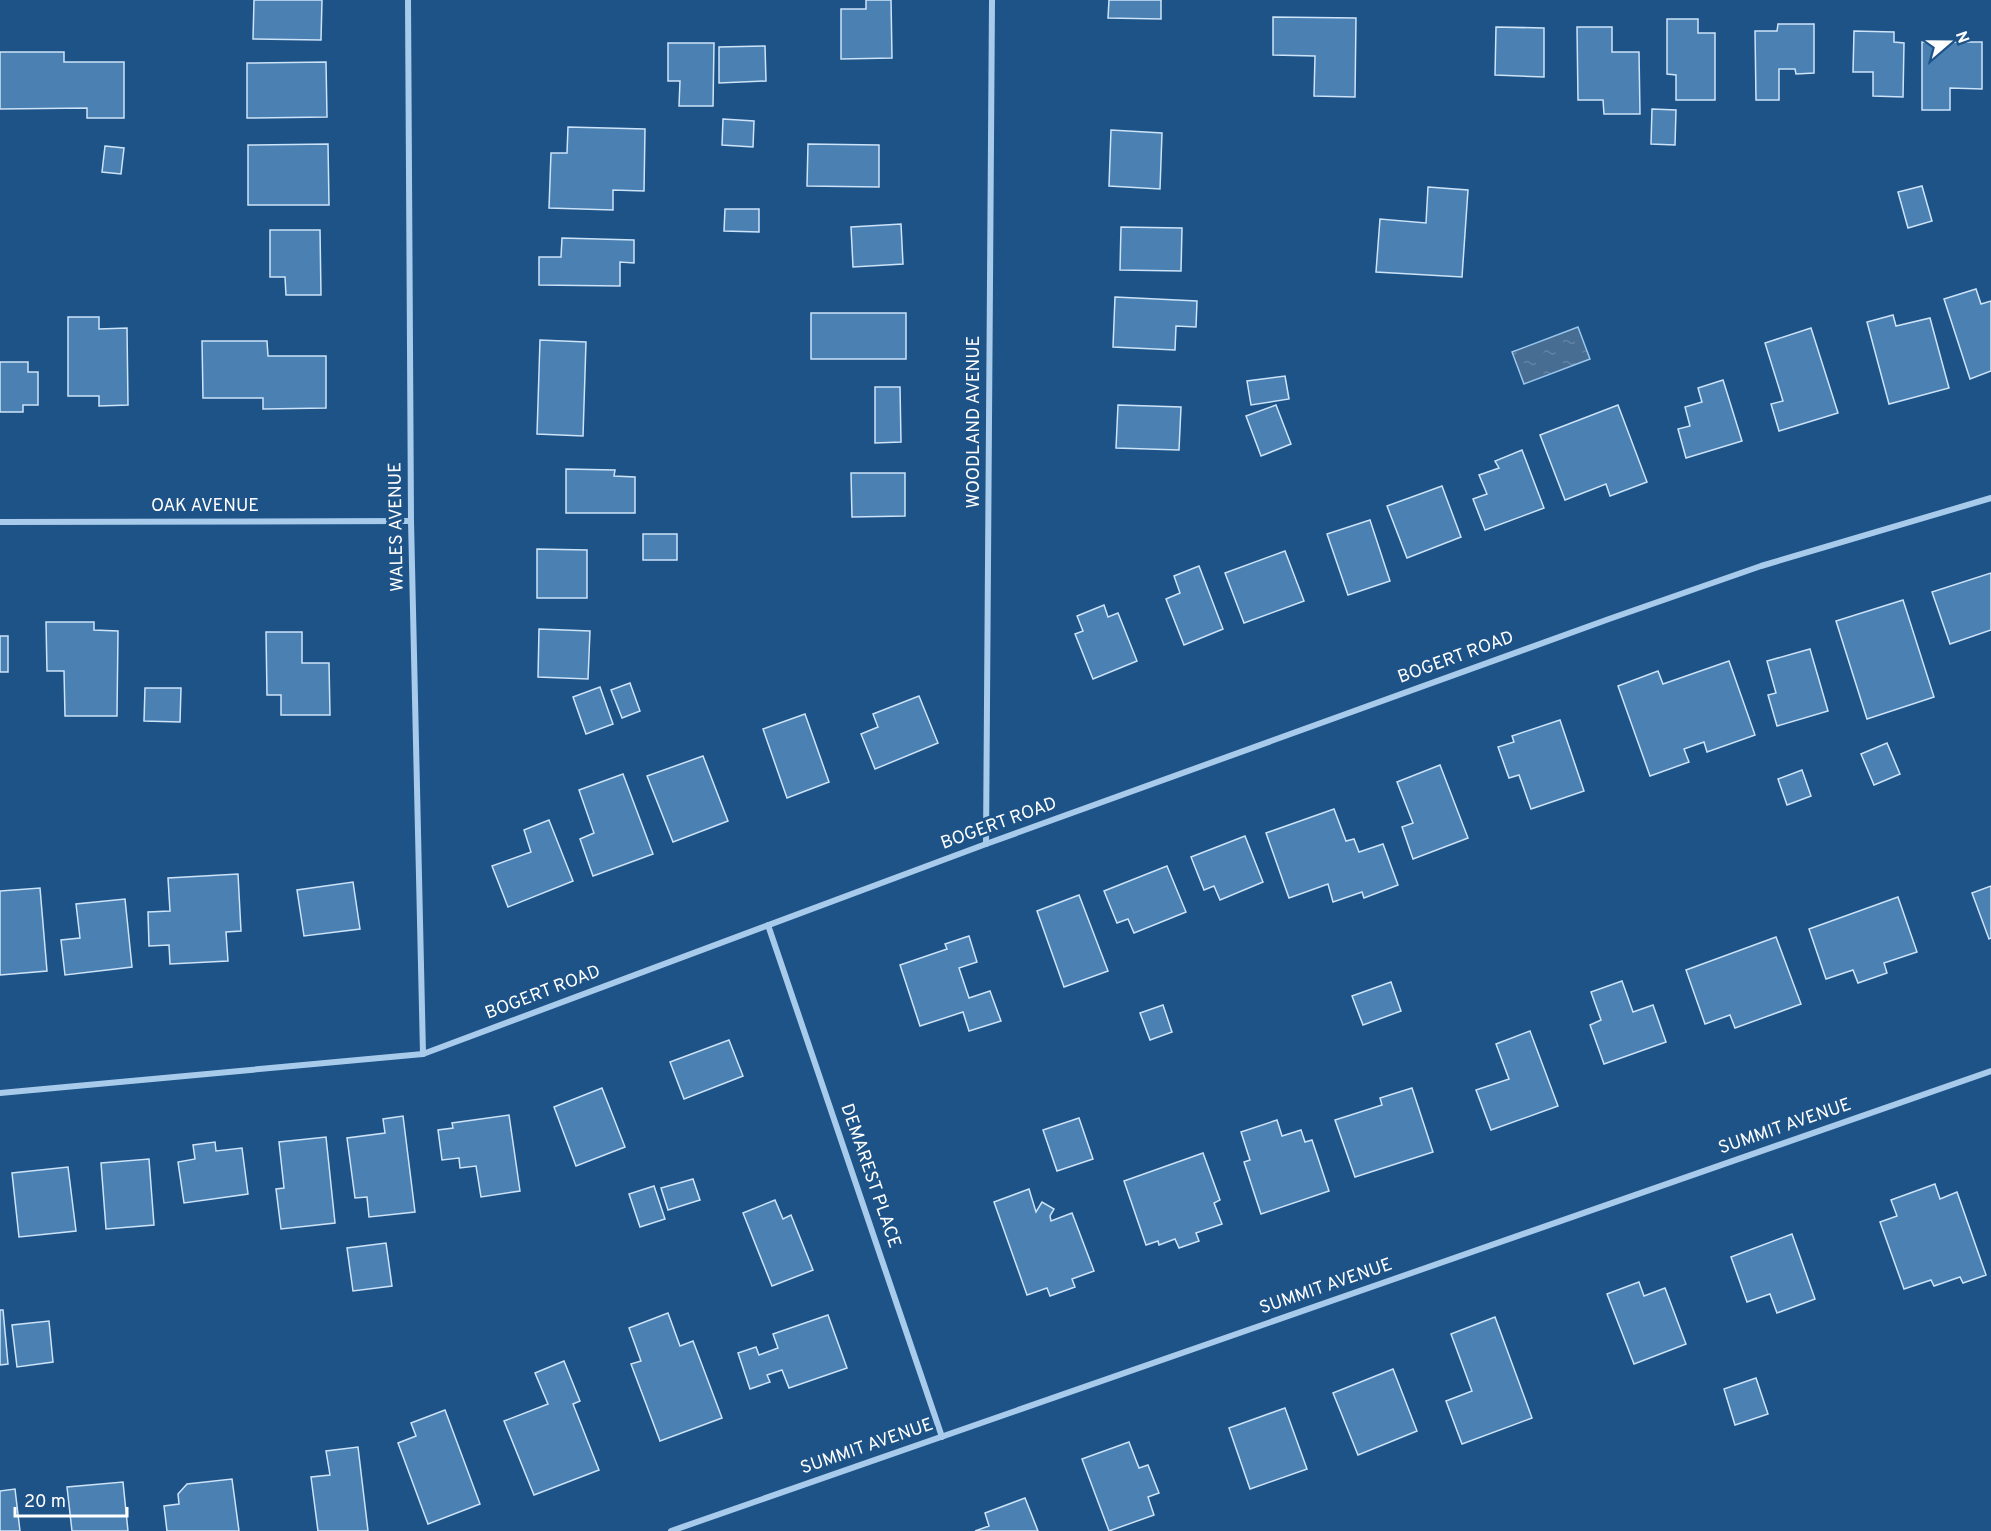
<svg xmlns="http://www.w3.org/2000/svg" width="1991" height="1531" viewBox="0 0 1991 1531" font-family="Overpass,sans-serif">
<defs>
<pattern id="water-ripples" width="26" height="14" patternUnits="userSpaceOnUse" patternTransform="scale(1.5)"><rect width="26" height="14" fill="#476d93"/><path d="M2 4q2-2 4 0t4 0M15 11q2-2 4 0t4 0" fill="none" stroke="#6383a3"/></pattern>
</defs>
<rect width="100%" height="100%" fill="#1e5388"/>
<path fill="url(#water-ripples)" stroke="#9bc6ed" stroke-width="1.5" d="M1578,327L1590,359L1524,384L1512,352Z"/>
<g fill="#4a80b2" stroke="#cde3f8" stroke-width="1.5">
<path d="M254,0H322L321,40L253,39Z"/>
<path d="M866,0H891L892,58L841,59V9H866Z"/>
<path d="M1109,0H1161V19L1108,18Z"/>
<path d="M1273,17L1356,18L1355,97L1314,96L1315,56L1273,55Z"/>
<path d="M1667,19H1698V33H1715V100H1676V75L1667,74Z"/>
<path d="M1778,24H1814V73L1796,74L1795,69H1779V100H1756L1755,31H1777Z"/>
<path d="M1496,27L1544,28V77L1495,75Z"/>
<path d="M1577,27H1612V52H1639L1640,114H1604L1603,100H1578Z"/>
<path d="M1854,31L1894,32V42L1904,43L1903,97L1873,96V72H1853Z"/>
<path d="M1922,42H1982V89L1950,88V110H1922Z"/>
<path d="M668,43H714L713,106H679L680,81H668Z"/>
<path d="M765,46L766,81L719,83V47Z"/>
<path d="M0,52H64V62H124V118H87V108L0,109Z"/>
<path d="M326,62L327,117L247,118V63Z"/>
<path d="M1652,109L1676,110L1675,145L1651,144Z"/>
<path d="M723,119L754,121L753,147L722,145Z"/>
<path d="M568,127L645,129L644,191L613,190V210L549,208L551,153H567Z"/>
<path d="M1111,130L1162,133L1160,189L1109,186Z"/>
<path d="M328,144L329,205H248V145Z"/>
<path d="M808,144L879,145V187L807,186Z"/>
<path d="M105,146L124,148L121,174L102,172Z"/>
<path d="M1922,186L1932,221L1908,228L1898,192Z"/>
<path d="M1428,187L1468,190L1462,277L1376,272L1380,219L1426,223Z"/>
<path d="M725,209H759V232L724,231Z"/>
<path d="M901,224L903,264L853,267L851,227Z"/>
<path d="M1121,227L1182,228L1181,271L1120,270Z"/>
<path d="M270,230H320L321,295H286L285,277H270Z"/>
<path d="M562,238L634,240V263L620,262V286L539,285V257H561Z"/>
<path d="M1976,289L1981,304L1991,301V371L1970,379L1944,299Z"/>
<path d="M1115,297L1197,301L1196,327L1176,326L1175,350L1113,347Z"/>
<rect x="811" y="313" width="95" height="46"/>
<path d="M1893,315L1896,326L1930,318L1949,388L1889,404L1867,322Z"/>
<path d="M68,317H99V329L127,328L128,405L99,406V396H68Z"/>
<path d="M1811,328L1838,413L1779,431L1771,404L1783,401L1765,343Z"/>
<path d="M540,340L586,342L583,436L537,434Z"/>
<path d="M202,341H267L268,356H326V408L263,409V398H203Z"/>
<path d="M0,362H28V372H38V405H23V412H0Z"/>
<path d="M1285,376L1289,399L1251,405L1247,381Z"/>
<path d="M1723,380L1742,441L1686,458L1678,429L1690,426L1685,407L1702,402L1698,388Z"/>
<path d="M875,387H900L901,442L875,443Z"/>
<path d="M1118,405L1181,407L1179,450L1116,448Z"/>
<path d="M1276,405L1291,444L1261,456L1246,416Z"/>
<path d="M1618,405L1647,482L1610,496L1606,484L1565,500L1540,435Z"/>
<path d="M1522,450L1544,508L1485,530L1473,499L1487,494L1479,475L1499,468L1495,461Z"/>
<path d="M566,469L615,470L614,476L635,477V513H566Z"/>
<path d="M851,473H905V516L852,517Z"/>
<path d="M1442,486L1461,537L1407,558L1387,506Z"/>
<path d="M1370,520L1390,581L1348,595L1327,534Z"/>
<rect x="643" y="534" width="34" height="26"/>
<path d="M537,549L587,550V598H537Z"/>
<path d="M1285,551L1304,601L1244,623L1225,573Z"/>
<path d="M1199,566L1223,629L1184,645L1166,599L1180,593L1174,576Z"/>
<path d="M1991,573V630L1950,644L1932,592Z"/>
<path d="M1903,600L1934,697L1867,719L1836,621Z"/>
<path d="M1104,605L1108,617L1118,613L1137,661L1093,679L1075,634L1083,631L1077,616Z"/>
<path d="M46,622H94V630L118,631L117,716H65L64,671H47Z"/>
<path d="M539,629L590,631L588,679L538,677Z"/>
<path d="M266,632H302V663H329L330,715H281V695H267Z"/>
<rect x="0" y="636" width="8" height="36"/>
<path d="M1810,649L1828,711L1777,726L1768,695L1776,693L1767,661Z"/>
<path d="M1729,661L1755,735L1707,752L1704,742L1684,749L1689,762L1650,776L1618,686L1658,671L1663,684Z"/>
<path d="M630,683L640,711L622,718L611,690Z"/>
<path d="M600,687L613,724L586,734L573,697Z"/>
<path d="M145,688H181L180,722L144,721Z"/>
<path d="M919,696L938,743L875,769L861,734L878,727L873,714Z"/>
<path d="M805,714L829,782L787,798L763,729Z"/>
<path d="M1560,720L1584,791L1531,809L1519,775L1509,778L1498,747L1514,742L1512,736Z"/>
<path d="M1887,743L1900,774L1874,785L1861,754Z"/>
<path d="M703,756L728,821L673,842L647,776Z"/>
<path d="M1440,765L1468,838L1413,859L1402,827L1413,823L1397,782Z"/>
<path d="M1802,770L1811,796L1787,805L1778,779Z"/>
<path d="M623,774L653,854L593,876L580,839L594,833L579,790Z"/>
<path d="M1334,809L1346,841L1354,839L1359,852L1383,844L1398,885L1364,898L1362,892L1333,902L1328,884L1289,898L1266,833Z"/>
<path d="M549,820L573,881L508,907L492,866L531,852L524,830Z"/>
<path d="M1245,836L1263,882L1220,900L1214,886L1204,890L1191,857Z"/>
<path d="M1167,866L1186,912L1134,933L1128,919L1117,923L1104,891Z"/>
<path d="M238,874L241,931L226,932L228,961L170,964L169,945L149,946L148,912L170,911L168,878Z"/>
<path d="M353,882L360,929L304,936L297,890Z"/>
<path d="M1991,886V938L1989,939L1972,893Z"/>
<path d="M40,888L47,971L0,975V891Z"/>
<path d="M1079,895L1108,971L1064,987L1037,911Z"/>
<path d="M1898,897L1917,952L1884,963L1887,973L1858,983L1853,970L1826,979L1809,929Z"/>
<path d="M125,899L132,967L65,975L61,940L80,938L76,904Z"/>
<path d="M969,936L977,962L959,968L969,998L990,991L1001,1021L969,1031L963,1012L920,1026L900,965L947,949L945,944Z"/>
<path d="M1776,937L1801,1004L1735,1028L1730,1015L1705,1024L1686,970Z"/>
<path d="M1622,981L1633,1012L1653,1005L1666,1042L1604,1064L1590,1025L1601,1020L1591,992Z"/>
<path d="M1391,982L1401,1011L1363,1025L1352,996Z"/>
<path d="M1163,1005L1172,1032L1150,1040L1140,1013Z"/>
<path d="M1530,1031L1558,1106L1491,1130L1476,1090L1509,1079L1496,1044Z"/>
<path d="M729,1040L743,1076L684,1099L670,1062Z"/>
<path d="M602,1088L625,1147L576,1166L554,1107Z"/>
<path d="M1412,1088L1433,1152L1355,1177L1335,1120L1382,1105L1380,1098Z"/>
<path d="M509,1115L520,1191L481,1197L476,1166L460,1168L459,1158L442,1160L438,1130L453,1128L452,1123Z"/>
<path d="M403,1116L415,1212L369,1217L367,1197L355,1198L347,1138L385,1133L383,1119Z"/>
<path d="M1079,1118L1093,1159L1057,1171L1043,1130Z"/>
<path d="M1277,1120L1282,1136L1301,1130L1305,1142L1312,1140L1329,1191L1261,1214L1244,1162L1250,1160L1241,1132Z"/>
<path d="M326,1137L335,1223L281,1229L276,1189L284,1188L279,1142Z"/>
<path d="M215,1142L216,1151L242,1148L248,1194L184,1203L178,1162L195,1159L193,1145Z"/>
<path d="M1203,1153L1220,1200L1214,1203L1222,1224L1196,1233L1199,1241L1179,1248L1175,1239L1159,1245L1158,1241L1146,1245L1124,1181Z"/>
<path d="M149,1159L154,1225L106,1229L101,1163Z"/>
<path d="M68,1167L76,1231L19,1237L12,1173Z"/>
<path d="M693,1179L700,1200L668,1210L661,1188Z"/>
<path d="M1935,1184L1940,1199L1957,1192L1986,1275L1963,1283L1960,1277L1934,1286L1931,1280L1904,1289L1880,1222L1897,1216L1891,1200Z"/>
<path d="M654,1186L665,1219L640,1227L629,1194Z"/>
<path d="M1029,1189L1036,1212L1042,1202L1054,1209L1050,1216L1051,1221L1072,1213L1094,1271L1072,1279L1075,1287L1050,1296L1047,1288L1027,1295L994,1202Z"/>
<path d="M775,1200L783,1219L791,1215L813,1270L772,1286L743,1213Z"/>
<path d="M1792,1234L1815,1299L1777,1313L1770,1294L1747,1302L1731,1257Z"/>
<path d="M386,1243L392,1286L353,1291L347,1248Z"/>
<path d="M1639,1282L1644,1296L1665,1288L1686,1344L1634,1364L1607,1294Z"/>
<path d="M0,1310H3L8,1364L0,1365Z"/>
<path d="M668,1313L680,1346L693,1341L722,1418L660,1441L631,1364L641,1361L629,1328Z"/>
<path d="M828,1315L847,1368L789,1388L782,1370L767,1375L770,1382L750,1389L738,1353L756,1347L759,1355L778,1348L773,1334Z"/>
<path d="M1495,1317L1532,1418L1462,1444L1446,1401L1472,1391L1451,1334Z"/>
<path d="M49,1321L53,1362L17,1367L12,1325Z"/>
<path d="M564,1361L580,1401L573,1404L599,1470L534,1495L504,1421L548,1404L535,1373Z"/>
<path d="M1393,1369L1417,1431L1358,1455L1333,1393Z"/>
<path d="M1756,1378L1768,1414L1735,1425L1724,1389Z"/>
<path d="M1285,1408L1307,1469L1250,1489L1229,1428Z"/>
<path d="M445,1410L480,1504L428,1524L398,1443L416,1436L411,1423Z"/>
<path d="M1129,1442L1139,1468L1148,1465L1159,1493L1148,1497L1154,1515L1109,1531L1082,1459Z"/>
<path d="M358,1447L368,1531H318L311,1477L330,1475L326,1451Z"/>
<path d="M232,1479L239,1531H167L164,1506L179,1504L178,1494L187,1484Z"/>
<path d="M123,1482L128,1531H72L67,1487Z"/>
<path d="M15,1489L20,1531H0V1491Z"/>
<path d="M1025,1498L1038,1531H975L989,1526L985,1513Z"/>
</g>
<g fill="none" stroke-linecap="round" stroke-linejoin="round">
<g stroke="#a8cbeb" stroke-width="6">
<path d="M408,0L411,521L423,1054"/>
<path d="M0,522L411,521"/>
<path d="M986,844L992,0"/>
<path d="M768,925L942,1437"/>
<path d="M0,1093L423,1054L986,844L1609,619L1761,566L1991,498"/>
<path d="M671,1531L1991,1071"/>
</g>
</g>
<g text-anchor="middle" dominant-baseline="central" stroke-width="6" stroke-linejoin="round" paint-order="stroke">
<g font-size="18" fill="#fff" stroke="#1e5388">
<text transform="translate(974 422) rotate(-90)">WOODLAND AVENUE</text>
<text x="205" y="506">OAK AVENUE</text>
<text transform="translate(397 527) rotate(-91)">WALES AVENUE</text>
<text transform="translate(1456 658) rotate(-20)">BOGERT ROAD</text>
<text transform="translate(999 824) rotate(-20)">BOGERT ROAD</text>
<text transform="translate(543 993) rotate(-21)">BOGERT ROAD</text>
<text transform="translate(1785 1127) rotate(-19)">SUMMIT AVENUE</text>
<text transform="translate(870 1176) rotate(71)">DEMAREST PLACE</text>
<text transform="translate(1326 1287) rotate(-19)">SUMMIT AVENUE</text>
<text transform="translate(867 1447) rotate(-19)">SUMMIT AVENUE</text>
</g>
</g>
<g transform="translate(1949 42) rotate(70)" stroke="#1e5388" stroke-width="4.5" paint-order="stroke">
<path d="M0-4.5L10 22L0 15L-10 22Z" fill="#ffffff"/>
<text y="-9" font-size="16" font-weight="bold" text-anchor="middle" fill="#ffffff">N</text>
</g>
<path d="M15 1507v9h112v-9" fill="none" stroke="#ffffff" stroke-width="3"/>
<text x="24" y="1507" font-size="18" fill="#ffffff" stroke="#1e5388" stroke-width="4.5" paint-order="stroke">20 m</text>
</svg>
